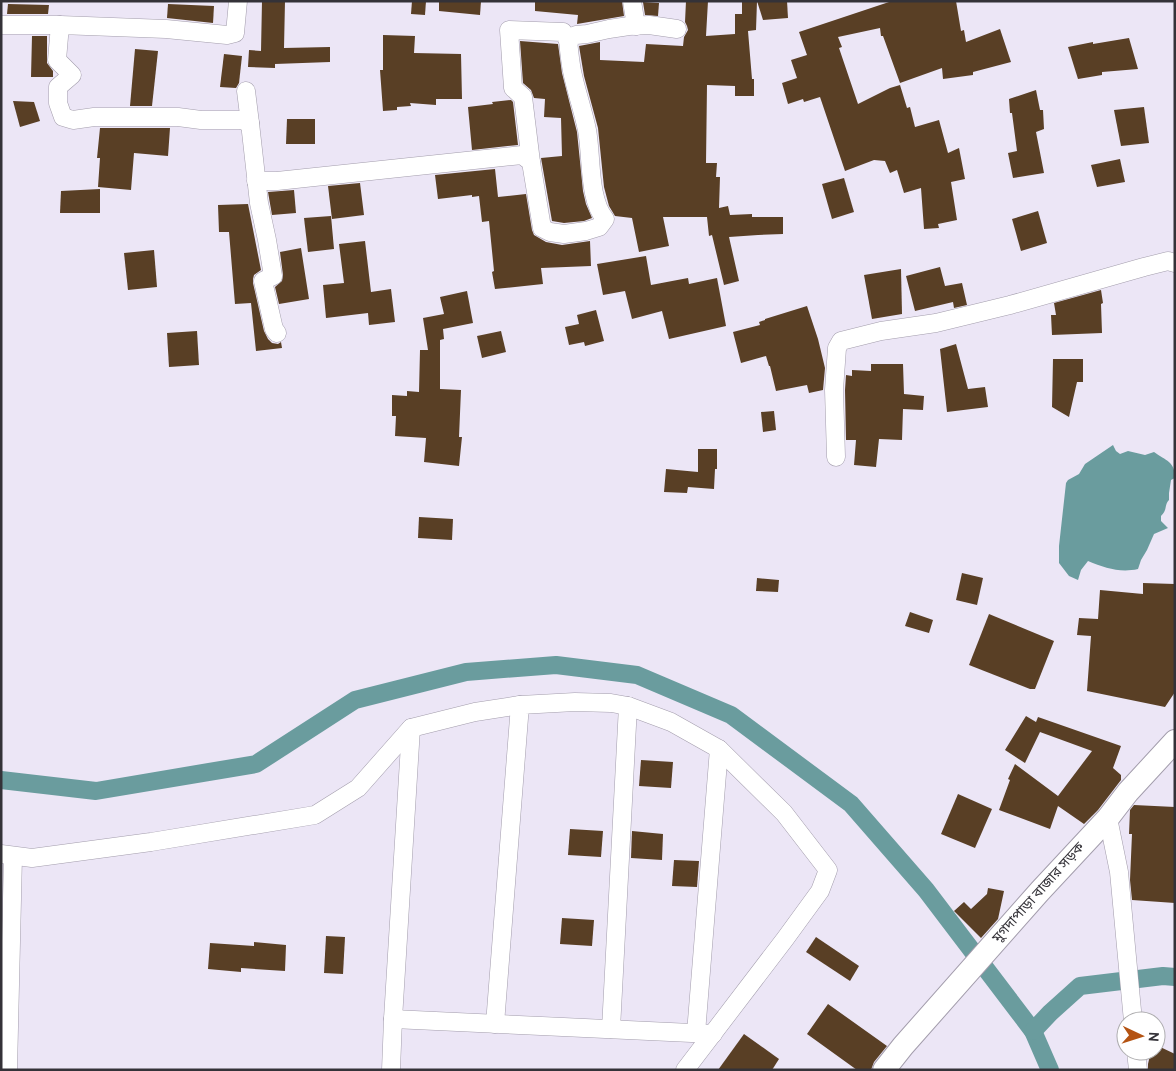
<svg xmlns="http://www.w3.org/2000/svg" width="1176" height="1071" viewBox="0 0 1176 1071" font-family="Overpass,'Noto Sans Bengali',sans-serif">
<rect width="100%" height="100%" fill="#ece6f6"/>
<path fill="#6a9c9e" d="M1113,445L1116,451L1120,454L1128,451L1145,455L1154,452C1166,461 1175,461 1175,478L1171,480L1169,493V500C1164,505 1168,509 1161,516V521L1168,528L1154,534L1147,550L1141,560L1138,569C1120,573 1105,568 1088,561L1081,570L1078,580L1069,576L1059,563V546L1066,483L1068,480L1079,474L1085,464Z"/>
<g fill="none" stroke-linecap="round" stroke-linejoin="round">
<g stroke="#6a9c9e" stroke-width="18">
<path d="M1,780L96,791L256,764L355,700L466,672L556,665L637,675L731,715L851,804L926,890L1033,1031L1050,1070"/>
<path d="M1033,1031L1050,1013L1080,986L1163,976L1175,977"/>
</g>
</g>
<g fill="#593f25">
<path d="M262,1H285L284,48L330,47V62L275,64V68L248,67L249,50L261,51Z"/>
<path d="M412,1H426L425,15L411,14Z"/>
<path d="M439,1H481L480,15L439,11Z"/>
<path d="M535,1H622L624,16L577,24L578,15L535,11Z"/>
<path d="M686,1H708L706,36L735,34V14H742V1H757L756,30L748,31L752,79H754V96H735V86L707,85L706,163H717L716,177H720L719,208L728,206L730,215L752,214V217H783V234L758,235L729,237L739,281L724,285L712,235L709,236L707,217H663L669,246L639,252L632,218L615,216L609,206L604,187L598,128L584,76L579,46L600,42V60L644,62L646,44L683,46L684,37L688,30L687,26L685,22Z"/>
<path d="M757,1H787L788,18L763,20Z"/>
<path d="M892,1H956L961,31L964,30L966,42L1000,29L1011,62L973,72V75L943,79L942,68L900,83L883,36H881L880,28L838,37L842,47L839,48L858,104L890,88L900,85L907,108L910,107L915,127L939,120L948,153L959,148L965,179L951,182L957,220L938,224L939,228L924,229L921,188L904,193L897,170L890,173L885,161L874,160L845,171L820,97L804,102L803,99L788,104L782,83L797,78L791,60L807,55L799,32Z"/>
<path d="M643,2L659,3L658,16L645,15Z"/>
<path d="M8,4L49,5L48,14H7Z"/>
<path d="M168,4L214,6L213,23L167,18Z"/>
<path d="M383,35L415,36L414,53L461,54L462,99H436V105L410,103L411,106L397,107V110L383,111L380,70H383Z"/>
<path d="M32,36H47V63L53,71V77H31Z"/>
<path d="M1129,38L1138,69L1102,72V75L1078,79L1068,47L1093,42V44Z"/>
<path d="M520,41L558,44L562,73L577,132L583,191L586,204L592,218L584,221L564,223L552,221L541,158L562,156L561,118L544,117L545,99L534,98L531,90L523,83Z"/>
<path d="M135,49L158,51L152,106H130Z"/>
<path d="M224,54L242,56L239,83L236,88L220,87Z"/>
<path d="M1036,90L1040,110H1043L1044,129L1036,132L1044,173L1013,178L1008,153L1017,151L1012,113H1010L1009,99Z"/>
<path d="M511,100L513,102L518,145L472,150L468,107L493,104L492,102Z"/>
<path d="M13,101L34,102L40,121L20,127Z"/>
<path d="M1144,107L1149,143L1121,146L1114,110Z"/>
<path d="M287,119H315V144H286Z"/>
<path d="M100,128H170L168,156L134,153L131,190L98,187L100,158H97Z"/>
<path d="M1120,159L1125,182L1097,187L1091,165Z"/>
<path d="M495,169L498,197L526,194L532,230L534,235L546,242L562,245L590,241L591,266L541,268L543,284L495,289L492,272L494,271L489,221L482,222L479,196L472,197V195L438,199L435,175Z"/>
<path d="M844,178L854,212L832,219L822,184Z"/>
<path d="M360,183L364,215L332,219L328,186Z"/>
<path d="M100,189V213H60L61,191Z"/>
<path d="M294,190L296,213L272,215L268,192Z"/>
<path d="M248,204L261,270L254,275L253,279V283L264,331L268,339L272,343L278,344L281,342L282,348L256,351L251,303L235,304L229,232H219L218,205Z"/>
<path d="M1038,211L1047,243L1021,251L1012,219Z"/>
<path d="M331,216L334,249L308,252L304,218Z"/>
<path d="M365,241L371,292L391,289L395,322L369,325L368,313L326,318L323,285L344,283L339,244Z"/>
<path d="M301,248L309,299L279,304L275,287L282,281L283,275L280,252Z"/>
<path d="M154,250L157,287L128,290L124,253Z"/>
<path d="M646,256L651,285L688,278L689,284L717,278L726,326L669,339L662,311L632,319L625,291L603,295L597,264Z"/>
<path d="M940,267L945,286L962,283L967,305L954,308L953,302L915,311L906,276Z"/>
<path d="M901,269L902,314L872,319L864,275Z"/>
<path d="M1101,290L1103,303L1101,304L1102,333L1052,335L1051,315H1056L1054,303Z"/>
<path d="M467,291L473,323L443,329L444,339L440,340V389L461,390L459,437H462L459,466L424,462L426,438L395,436L396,416H392V395L407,396V391L419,392L420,350H428L423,318L444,314L440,297Z"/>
<path d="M807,306L818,339L825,368L823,390L809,393L807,385L776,391L770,366H769L766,356L741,363L733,332L760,325L759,322L765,320V319Z"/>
<path d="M596,310L604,341L585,346L584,342L569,345L565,327L579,324L577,315Z"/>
<path d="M197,331L199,365L169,367L167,333Z"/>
<path d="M501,331L506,352L482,358L477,336Z"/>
<path d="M956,344L968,389L985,387L988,407L947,412L940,349Z"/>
<path d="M1053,359H1083V382H1077L1069,417L1052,407Z"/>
<path d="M871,364H903L904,394L924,396L923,410L903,409L902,440L879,439L876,467L854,465L856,440H846L845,390L846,375L852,376V370L871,371Z"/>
<path d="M774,411L776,430L763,432L761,412Z"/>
<path d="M698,449H717V469H715L714,489L688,487L687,493L664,492L666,469L698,472Z"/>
<path d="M419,517L453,519L452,540L418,538Z"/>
<path d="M962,573L983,578L977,605L956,600Z"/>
<path d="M757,578L779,580L778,592L756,591Z"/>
<path d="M1143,583L1175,584V692L1165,707L1087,691L1091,636L1077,635L1079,618L1098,619L1100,590L1143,594Z"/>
<path d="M910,612L933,620L929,633L905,626Z"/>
<path d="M989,614L1054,641L1035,689H1030L969,665Z"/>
<path d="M1026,716L1036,722L1038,717L1121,746L1113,768L1121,775V780L1098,810L1084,824L1058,806L1050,829L999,810L1010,780L1008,779L1015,764L1058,796L1092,751L1040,732L1025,763L1005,750Z"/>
<path d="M641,760L673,762L671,788L639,786Z"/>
<path d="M958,794L992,809L975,848L941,834Z"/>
<path d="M1134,805L1175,807V903L1132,900L1130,880L1132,834H1129L1130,810Z"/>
<path d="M570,829L603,831L601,857L568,855Z"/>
<path d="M632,831L663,834L662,860L631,858Z"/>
<path d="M674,860L699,861L697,887L672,886Z"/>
<path d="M988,888L1004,891L998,919L981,938L954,911L964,902L971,909L987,894Z"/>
<path d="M562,918L594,920L592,946L560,944Z"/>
<path d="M326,936L345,937L343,974L324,973Z"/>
<path d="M816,937L859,966L850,981L806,952Z"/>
<path d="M254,942L286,945L285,971L241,968V972L208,969L210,943L254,946Z"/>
<path d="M828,1004L887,1046L874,1062L871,1070H857L807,1034Z"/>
<path d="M744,1034L779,1059L772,1070H718Z"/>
<path d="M1156,1045L1175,1054V1070H1148V1064L1151,1051H1156Z"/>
</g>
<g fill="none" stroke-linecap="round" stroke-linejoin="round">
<defs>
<g id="minor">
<path d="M238,1L235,33L227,35L166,29L60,25L57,60L72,75L58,87V103L63,117L73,120L94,117H178L201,120H241L250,123"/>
<path d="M632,1L636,26"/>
<path d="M1,25H60"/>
<path d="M246,91L250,123L259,203L267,240L273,276L263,281L274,329L277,333"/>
<path d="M531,162L523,97L513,88L509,30L563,32L568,40"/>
<path d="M256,181H277L522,155L531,162L542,228L550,232L564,234L586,231L599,227L605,219C588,199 592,156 587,130C583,110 576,91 572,71C570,61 569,50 568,40L576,35L587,34L609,29L629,26L649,25L677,29"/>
<path d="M836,457L834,390L837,348L841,341L881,331L936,323L1010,305L1144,267L1168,261L1175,263"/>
<path d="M1108,818L1119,872L1133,1021"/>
<path d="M1,854L32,858L151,842L315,815L358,788L411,728L475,712L520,705"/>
<path d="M393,1019L713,1034"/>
<path d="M495,1024L520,705L575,702L611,703L628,706L671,722L719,749L784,813L828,870L820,891L785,939L685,1070"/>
<path d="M611,1029L628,706"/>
<path d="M696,1033L719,749"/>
<path d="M1136,1051L1138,1070"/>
<path d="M8,1070L13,856"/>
<path d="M391,1070L393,1019L411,728"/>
</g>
<path id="tertiary" d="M884,1070L903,1046L1040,891L1108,818L1128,792L1175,741"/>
</defs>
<use href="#minor" stroke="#a39dac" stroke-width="19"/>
<use href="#tertiary" stroke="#a39dac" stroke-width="24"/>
<use href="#minor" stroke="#fff" stroke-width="18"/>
<use href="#tertiary" stroke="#fff" stroke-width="22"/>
</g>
<g text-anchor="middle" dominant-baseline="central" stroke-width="5" stroke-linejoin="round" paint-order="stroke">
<g font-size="14" fill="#343238" stroke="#fff">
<text transform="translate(1039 893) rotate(-48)">মুগদাপাড়া বাজার সড়ক</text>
</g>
</g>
<rect width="1176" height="1071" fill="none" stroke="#343238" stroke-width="5"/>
<g transform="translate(1141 1036) rotate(94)"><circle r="24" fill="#ffffff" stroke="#aeadaf"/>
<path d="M0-4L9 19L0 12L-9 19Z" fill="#b45312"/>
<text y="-8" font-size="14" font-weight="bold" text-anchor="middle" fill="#343238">N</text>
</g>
</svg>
